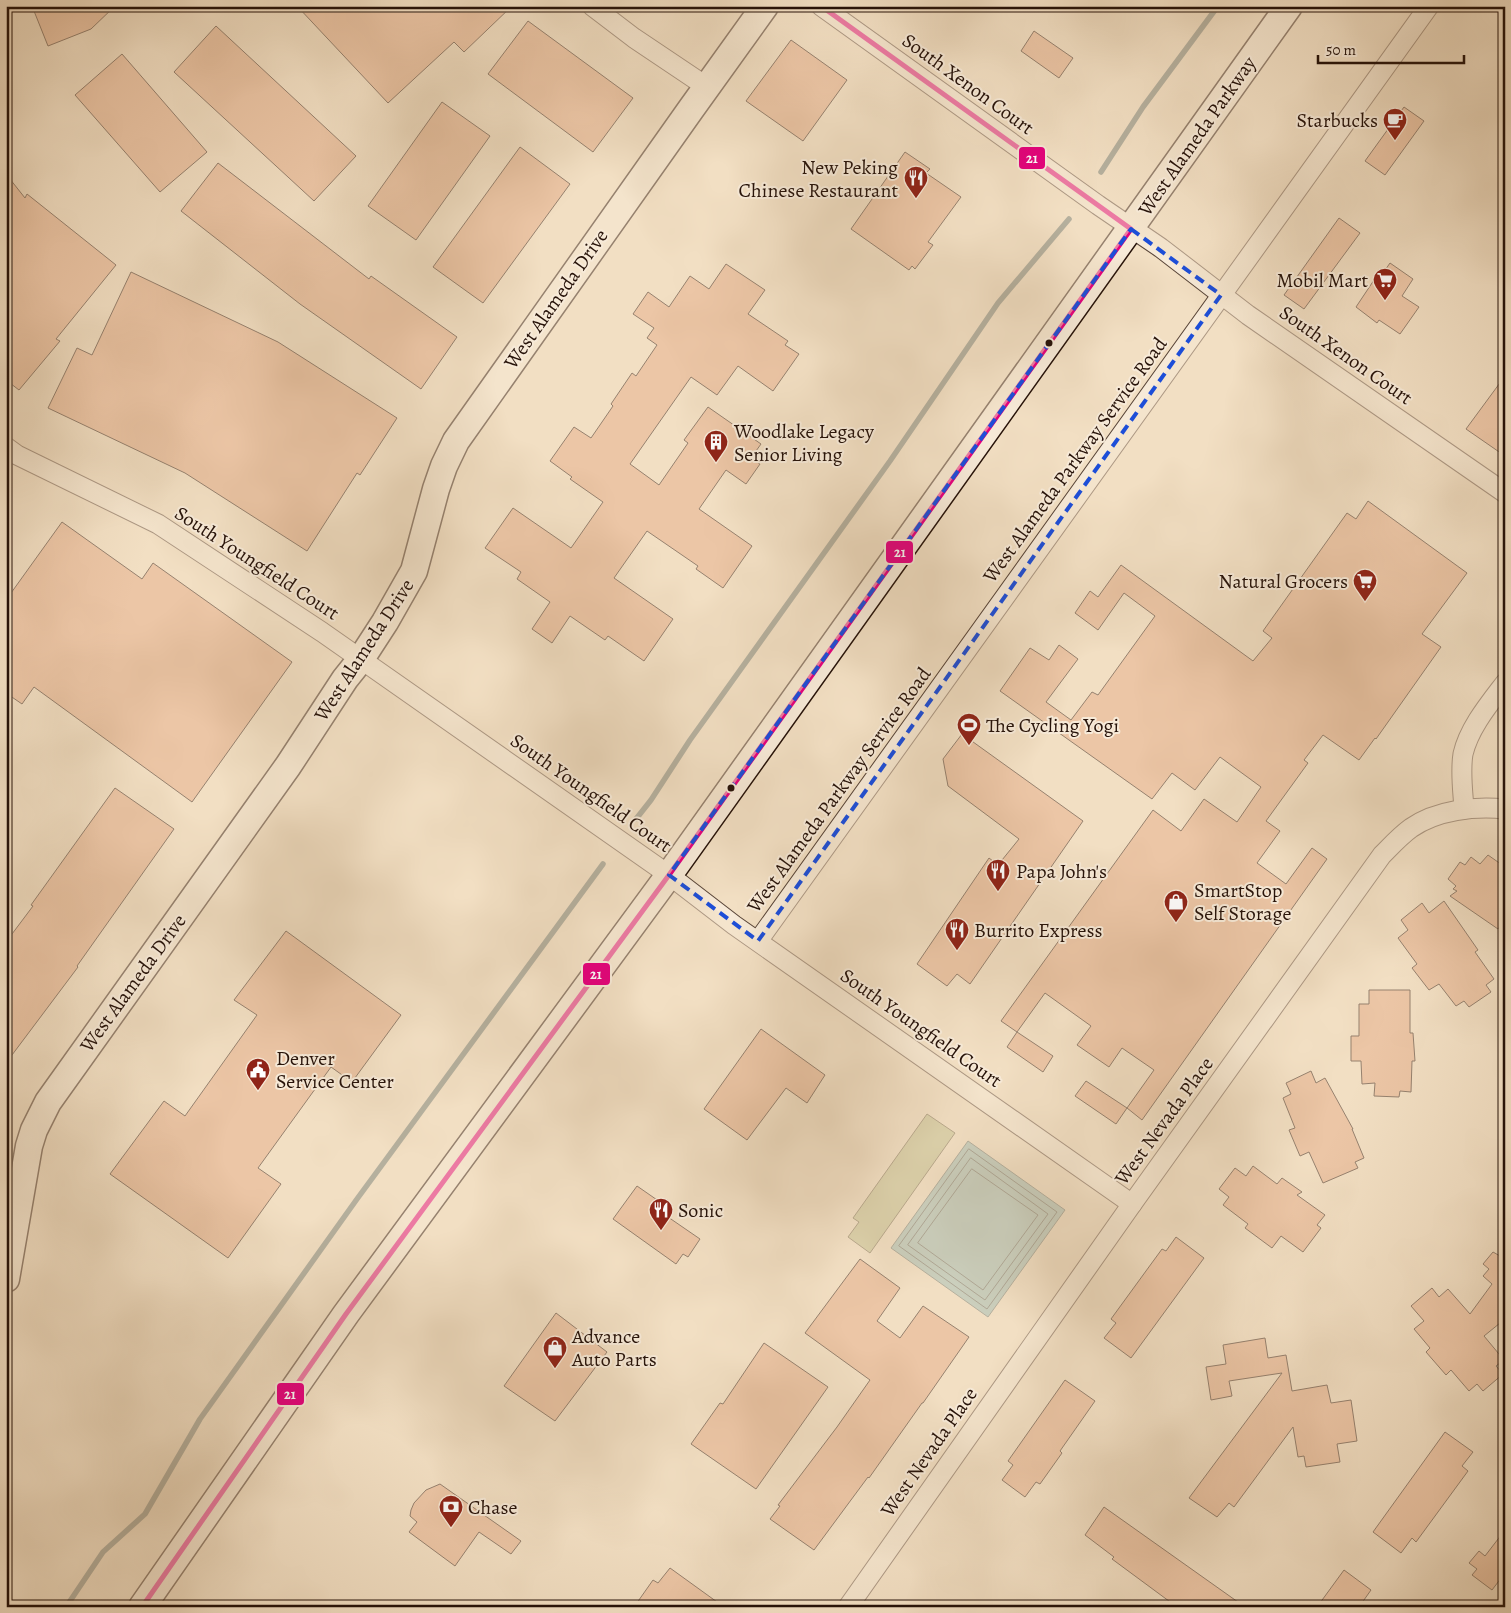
<svg xmlns="http://www.w3.org/2000/svg" width="1511" height="1613" viewBox="0 0 1511 1613" font-family="Alegreya,serif">
<rect width="100%" height="100%" fill="#f2dfc3"/>
<filter id="stains"><feTurbulence type="fractalNoise" baseFrequency=".004" numOctaves="4"/><feColorMatrix values="0 0 0 0 .2 0 0 0 0 .09 0 0 0 0 .02 0 0 0 .5 -.17"/></filter>
<radialGradient id="worn" r=".72"><stop offset=".6" stop-color="#630" stop-opacity="0"/><stop offset="1" stop-color="#630" stop-opacity=".3"/></radialGradient>
<path fill="#c1c08f" stroke="#74694c" d="M927,1114L955,1133L870,1253L848,1237L859,1222L853,1218Z"/>
<path fill="#9bbcb6" stroke="#6c7871" d="M968,1141L1065,1210L988,1317L891,1248Z"/>
<g fill="none" stroke-linecap="round" stroke-linejoin="round">
<g stroke="#606760" stroke-width="1">
<path d="M969,1149L1057,1212L987,1309L899,1246Z"/>
<path d="M971,1158L1048,1214L985,1300L908,1245Z"/>
<path d="M972,1169L1038,1215L983,1290L918,1243Z"/>
</g>
<g stroke="#6c7871" stroke-width="5.5">
<path d="M1101,172L1143,107L1218,6"/>
<path d="M636,819L651,800L690,740L890,461L998,303L1069,219"/>
<path d="M66,1607L103,1552L145,1514L200,1419L357,1199L603,864"/>
</g>
</g>
<g fill="#e5a883" stroke="#261209">
<path d="M32,6H115L91,29L48,46Z"/>
<path d="M297,6H512L464,52L454,42L388,103Z"/>
<path d="M528,21L633,98L593,152L488,74Z"/>
<path d="M216,26L356,156L314,201L174,72Z"/>
<path d="M1034,31L1073,58L1059,78L1021,51Z"/>
<path d="M791,40L847,80L803,141L746,101Z"/>
<path d="M122,54L207,152L160,192L75,95Z"/>
<path d="M442,102L490,136L416,240L368,206Z"/>
<path d="M1404,107L1424,121L1385,175L1365,161Z"/>
<path d="M520,147L570,184L483,303L433,267Z"/>
<path d="M905,152L930,169L926,173L961,197L928,242L933,245L915,269L912,266L909,270L851,229Z"/>
<path d="M218,163L369,279L371,276L457,337L421,389L300,304L181,211Z"/>
<path d="M6,174L25,198L27,194L116,265L56,339L60,341L19,390L6,380Z"/>
<path d="M1339,218L1360,233L1304,309L1284,295Z"/>
<path d="M1390,263L1413,279L1402,296L1419,307L1400,334L1379,320L1377,323L1356,307L1378,274L1381,276Z"/>
<path d="M726,264L765,290L748,314L788,341L785,345L799,354L773,391L738,366L717,395L691,377L630,464L659,485L688,443L684,440L708,407L761,444L751,458L760,464L746,484L726,470L699,509L752,546L723,588L696,569L698,566L647,531L614,578L673,619L644,661L608,636L605,640L570,616L552,643L532,629L550,602L517,579L521,572L485,548L513,508L571,548L603,502L570,479L572,477L550,461L574,427L591,438L613,406L611,404L632,373L636,376L657,345L647,338L654,328L633,314L648,292L669,307L690,276L709,289Z"/>
<path d="M131,272L278,342L397,418L360,475L357,473L307,551L185,473L48,408L77,348L92,355Z"/>
<path d="M1505,376V456L1466,429Z"/>
<path d="M1368,501L1467,573L1422,634L1441,647L1376,739L1375,738L1359,760L1323,735L1304,760L1308,763L1266,821L1280,831L1257,863L1286,884L1312,848L1327,859L1142,1120L1127,1108L1154,1070L1122,1048L1109,1067L1077,1045L1091,1026L1045,993L1017,1032L1001,1021L1153,810L1181,831L1204,799L1237,822L1261,787L1220,757L1195,790L1172,773L1152,799L1000,691L1030,648L1049,660L1059,645L1078,659L1046,702L1071,720L1092,692L1098,695L1155,616L1124,593L1098,630L1075,613L1090,591L1098,597L1121,565L1253,661L1272,638L1263,631L1347,513L1356,519Z"/>
<path d="M62,522L142,579L153,563L292,662L192,802L34,687L22,704L6,693V600Z"/>
<path d="M962,734L1083,821L970,984L957,974L947,986L917,964L989,858L998,865L1019,839L948,786L943,759Z"/>
<path d="M115,788L174,829L77,966L78,967L6,1063V942L33,906L31,905Z"/>
<path d="M1488,855L1505,867V920L1498,929L1450,896L1457,891L1453,889L1456,886L1448,879L1460,862L1465,865L1471,857L1480,864Z"/>
<path d="M1444,901L1478,950L1475,952L1494,979L1486,985L1491,992L1469,1007L1464,1001L1456,1006L1439,984L1429,990L1412,968L1417,964L1398,938L1408,930L1401,920L1422,903L1429,913Z"/>
<path d="M286,931L401,1015L352,1082L331,1067L258,1168L281,1184L228,1258L110,1174L164,1101L185,1116L257,1015L234,1000Z"/>
<path d="M1369,990H1410V1033H1413L1415,1061H1412L1411,1092L1400,1091L1399,1097L1374,1096L1375,1083L1362,1084L1361,1061H1351V1036H1359V1004H1369Z"/>
<path d="M761,1029L825,1075L807,1103L786,1088L747,1140L704,1109Z"/>
<path d="M1017,1032L1053,1056L1043,1072L1007,1047Z"/>
<path d="M1311,1071L1316,1083L1325,1078L1353,1129H1352L1364,1158L1355,1162L1358,1168L1323,1183L1309,1152L1300,1156L1289,1130L1295,1128L1283,1098L1291,1094L1286,1083Z"/>
<path d="M1086,1081L1127,1108L1116,1124L1075,1096Z"/>
<path d="M1253,1166L1277,1184L1282,1178L1302,1192L1297,1195L1325,1215L1317,1225L1321,1228L1303,1252L1281,1236L1272,1248L1245,1228L1248,1224L1223,1205L1229,1197L1219,1189L1235,1168L1246,1176Z"/>
<path d="M637,1186L673,1211L668,1217L700,1239L688,1257L683,1254L676,1264L613,1219Z"/>
<path d="M1176,1237L1204,1258L1131,1358L1104,1338L1116,1323L1111,1319L1162,1249L1166,1251Z"/>
<path d="M1505,1249V1319L1484,1336L1504,1360L1496,1366L1503,1374L1483,1391L1477,1384L1469,1391L1451,1370L1446,1375L1426,1352L1430,1348L1414,1329L1424,1321L1411,1306L1432,1288L1439,1297L1448,1289L1470,1314L1492,1284L1483,1276L1489,1269L1483,1264L1493,1252L1500,1256Z"/>
<path d="M860,1259L900,1288L877,1321L900,1338L923,1306L969,1337L923,1403H922L869,1478L868,1477L814,1550L770,1519L780,1506L778,1505L837,1427L870,1380L805,1333Z"/>
<path d="M556,1313L607,1352L555,1421L504,1386Z"/>
<path d="M1265,1338L1268,1358L1286,1355L1292,1391L1327,1385L1331,1403L1351,1400L1357,1441L1337,1444L1340,1462L1306,1467L1304,1456L1298,1457L1293,1427L1234,1507L1229,1503L1217,1517L1189,1498L1282,1373L1229,1381L1232,1396L1211,1400L1206,1367L1226,1364L1223,1345Z"/>
<path d="M764,1343L828,1387L756,1489L691,1444L720,1403L723,1404Z"/>
<path d="M1065,1380L1095,1401L1060,1451L1062,1453L1040,1484L1036,1482L1025,1497L1002,1480L1013,1465L1008,1461Z"/>
<path d="M1445,1432L1473,1452L1462,1466L1468,1471L1416,1542L1412,1538L1401,1553L1373,1532Z"/>
<path d="M440,1484L521,1541L511,1554L479,1532L455,1566L409,1532L417,1522L410,1516L411,1510L414,1503L426,1490Z"/>
<path d="M1104,1507L1245,1607H1177L1112,1559L1114,1557L1085,1535Z"/>
<path d="M1505,1530V1573L1492,1590L1472,1575L1477,1569L1469,1563L1479,1551L1485,1556Z"/>
<path d="M670,1568L724,1607H634L653,1580L658,1583Z"/>
<path d="M1344,1570L1371,1590L1359,1607H1317Z"/>
</g>
<g fill="none" stroke-linecap="round" stroke-linejoin="round">
<defs>
<g id="street">
<path d="M592,6L634,38L707,87"/>
<path d="M821,6L1098,205L1161,248L1248,315L1505,493"/>
<path d="M6,447L17,455L158,524L322,632L669,875L734,925L1132,1204"/>
<path d="M1464,809C1463,792 1460,772 1463,754C1469,728 1489,704 1505,683"/>
<path d="M758,941L1429,6"/>
<path d="M848,1607L1132,1204L1382,855C1391,846 1400,836 1411,828C1437,810 1474,806 1505,809"/>
</g>
<g id="secondary">
<path d="M6,1279L29,1146L34,1130L48,1102L288,766L345,679L361,659L385,622L414,571L436,489L444,466L456,441L691,109L765,6"/>
<path d="M142,1607L346,1314L669,875L1289,6"/>
</g>
</defs>
<use href="#street" stroke="#594538" stroke-width="21"/>
<use href="#secondary" stroke="#261209" stroke-width="29"/>
<use href="#street" stroke="#f7ead8" stroke-width="19"/>
<use href="#secondary" stroke="#f7ead8" stroke-width="26"/>
<defs>
<path id="bus-1" d="M142,1607L346,1314L669,875L1131,229L821,6"/>
</defs>
<use href="#bus-1" stroke="#f7ead8" stroke-width="9"/>
<use href="#bus-1" stroke="#e5007d" stroke-width="5"/>
</g>
<path d="M0 0H1511V1613H0ZM1131,229L1221,295L758,941L669,875Z" fill="#f2dfc3" fill-opacity=".55" fill-rule="evenodd"/>
<path fill="none" stroke="#1d4ed8" stroke-width="4" stroke-dasharray="10 6" stroke-linejoin="round" d="M1131,229L1221,295L758,941L669,875Z"/>
<defs>
<symbol id="cafe-pin" viewBox="-11 -11 22 30"><path d="M0 17L-7.5 6A9.5 9.5 0 1 1 7.5 6Z" fill="#8f2418" stroke="#f7ead8"/><path d="M-5.5-4.5H6V0H3Q3 3.5 0 3.5H-2.5Q-5.5 3.5-5.5 0ZM3-3.2v2h1.7v-2ZM-6 4.5H4V6H-6Z" fill="#fff"/></symbol>
<symbol id="restaurant-pin" viewBox="-11 -11 22 30"><path d="M0 17L-7.5 6A9.5 9.5 0 1 1 7.5 6Z" fill="#8f2418" stroke="#f7ead8"/><path d="M-5-6h1v4h1v-4h1v4h1v-4h1v5L-1.5 .5V6h-2V.5L-5-1ZM5-6V6H3V1.5H1.5Q1.5-4 5-6Z" fill="#fff"/></symbol>
<symbol id="supermarket-pin" viewBox="-11 -11 22 30"><path d="M0 17L-7.5 6A9.5 9.5 0 1 1 7.5 6Z" fill="#8f2418" stroke="#f7ead8"/><path d="M-6-5.5h2.5l.6 2H6L4.5 2H-2.5L-4.4-4H-6ZM-1.5 3.2a1.3 1.3 0 1 0 .1 0ZM3 3.2a1.3 1.3 0 1 0 .1 0Z" fill="#fff"/></symbol>
<symbol id="building-pin" viewBox="-11 -11 22 30"><path d="M0 17L-7.5 6A9.5 9.5 0 1 1 7.5 6Z" fill="#8f2418" stroke="#f7ead8"/><path d="M-4-6H4V6H1V3H-1V6H-4ZM-2.5-4.3h1.7v1.8h-1.7ZM.8-4.3h1.7v1.8H.8ZM-2.5-1h1.7V.8h-1.7ZM.8-1h1.7V.8H.8Z" fill="#fff"/></symbol>
<symbol id="stadium-pin" viewBox="-11 -11 22 30"><path d="M0 17L-7.5 6A9.5 9.5 0 1 1 7.5 6Z" fill="#8f2418" stroke="#f7ead8"/><path d="M0-5a6.5 5 0 1 0 0 10a6.5 5 0 1 0 0-10ZM-3.5-1.8h7v3.6h-7Z" fill="#fff"/></symbol>
<symbol id="shop-pin" viewBox="-11 -11 22 30"><path d="M0 17L-7.5 6A9.5 9.5 0 1 1 7.5 6Z" fill="#8f2418" stroke="#f7ead8"/><path d="M-5-2.5h2.3a2.7 3.5 0 0 1 5.4 0H5L5.5 6h-11ZM-1.5-2.5h3a1.5 2.3 0 0 0-3 0Z" fill="#fff"/></symbol>
<symbol id="civic-pin" viewBox="-11 -11 22 30"><path d="M0 17L-7.5 6A9.5 9.5 0 1 1 7.5 6Z" fill="#8f2418" stroke="#f7ead8"/><path d="M-.6-6.5H3V-4.5H.6V-3L4-1V1h2V6H-6V1h2V-1L-.6-3ZM-1.2 2.5V6h2.4V2.5Z" fill="#fff"/></symbol>
<symbol id="bank-pin" viewBox="-11 -11 22 30"><path d="M0 17L-7.5 6A9.5 9.5 0 1 1 7.5 6Z" fill="#8f2418" stroke="#f7ead8"/><path d="M-6-4H6V4H-6ZM0-2.3a2.3 2.3 0 1 0 0 4.6a2.3 2.3 0 1 0 0-4.6Z" fill="#fff"/></symbol>
</defs>
<g fill-rule="evenodd">
<use href="#cafe-pin" x="1381" y="106" width="28" height="38"/>
<use href="#restaurant-pin" x="902" y="164" width="28" height="38"/>
<use href="#supermarket-pin" x="1371" y="266" width="28" height="38"/>
<use href="#building-pin" x="702" y="428" width="28" height="38"/>
<use href="#supermarket-pin" x="1351" y="567" width="28" height="38"/>
<use href="#stadium-pin" x="955" y="711" width="28" height="38"/>
<use href="#restaurant-pin" x="984" y="857" width="28" height="38"/>
<use href="#shop-pin" x="1162" y="888" width="28" height="38"/>
<use href="#restaurant-pin" x="943" y="916" width="28" height="38"/>
<use href="#civic-pin" x="244" y="1056" width="28" height="38"/>
<use href="#restaurant-pin" x="647" y="1196" width="28" height="38"/>
<use href="#shop-pin" x="541" y="1334" width="28" height="38"/>
<use href="#bank-pin" x="437" y="1493" width="28" height="38"/>
</g>
<g fill="#261209" stroke="#f7ead8" stroke-width="2">
<circle cx="1049" cy="343" r="4.5"/>
<circle cx="731" cy="788" r="4.5"/>
</g>
<g text-anchor="middle" dominant-baseline="central" stroke-width="4" stroke-linejoin="round" paint-order="stroke">
<g font-size="20" fill="#261209" stroke="#f7ead8">
<text transform="translate(968 84) rotate(36)">South Xenon Court</text>
<text transform="translate(1197 136) rotate(-55)">West Alameda Parkway</text>
<text transform="translate(556 299) rotate(-55)">West Alameda Drive</text>
<text transform="translate(1346 355) rotate(35)">South Xenon Court</text>
<text transform="translate(1075 460) rotate(-54)">West Alameda Parkway Service Road</text>
<text transform="translate(257 563) rotate(33)">South Youngfield Court</text>
<text transform="translate(364 650) rotate(-57)">West Alameda Drive</text>
<text transform="translate(839 790) rotate(-54)">West Alameda Parkway Service Road</text>
<text transform="translate(591 793) rotate(35)">South Youngfield Court</text>
<text transform="translate(133 983) rotate(-54)">West Alameda Drive</text>
<text transform="translate(921 1028) rotate(35)">South Youngfield Court</text>
<text transform="translate(1164 1121) rotate(-54)">West Nevada Place</text>
<text transform="translate(929 1452) rotate(-55)">West Nevada Place</text>
</g>
<g font-size="20" fill="#261209" stroke="#f7ead8" text-anchor="start">
<text x="1378" y="120" text-anchor="end">Starbucks</text>
<text x="898" y="167" text-anchor="end">New Peking<tspan x="898" dy="23">Chinese Restaurant</tspan></text>
<text x="1368" y="280" text-anchor="end">Mobil Mart</text>
<text x="734" y="431">Woodlake Legacy<tspan x="734" dy="23">Senior Living</tspan></text>
<text x="1348" y="581" text-anchor="end">Natural Grocers</text>
<text x="986" y="725">The Cycling Yogi</text>
<text x="1016" y="871">Papa John's</text>
<text x="1194" y="890">SmartStop<tspan x="1194" dy="23">Self Storage</tspan></text>
<text x="974" y="930">Burrito Express</text>
<text x="276" y="1058">Denver<tspan x="276" dy="23">Service Center</tspan></text>
<text x="678" y="1210">Sonic</text>
<text x="572" y="1336">Advance<tspan x="572" dy="23">Auto Parts</tspan></text>
<text x="468" y="1507">Chase</text>
</g>
</g>
<g stroke="#f7ead8" stroke-width="2">
<rect x="1018" y="146" width="28" height="24" rx="5" fill="#e5007d"/>
<rect x="885" y="540" width="29" height="24" rx="5" fill="#e5007d"/>
<rect x="582" y="962" width="29" height="24" rx="5" fill="#e5007d"/>
<rect x="276" y="1382" width="29" height="24" rx="5" fill="#e5007d"/>
</g>
<g font-size="14" text-anchor="middle" font-weight="bold" fill="#fff">
<text x="1032" y="163">21</text>
<text x="900" y="557">21</text>
<text x="596" y="979">21</text>
<text x="290" y="1399">21</text>
</g>
<rect width="1511" height="1613" fill="none" stroke="#f2dfc3" stroke-width="25"/>
<rect x="8" y="8" width="1496" height="1598" fill="none" stroke="#261209" stroke-width="2.5"/>
<rect x="12" y="12" width="1486" height="1588" fill="none" stroke="#261209"/>
<path d="M1318 55v8h146v-8" fill="none" stroke="#261209" stroke-width="2.5"/>
<text x="1326" y="55" font-size="15" fill="#261209" stroke="#f7ead8" stroke-width="4" paint-order="stroke">50 m</text>
<rect width="100%" height="100%" filter="url(#stains)"/>
<rect width="100%" height="100%" fill="url(#worn)"/>
</svg>
